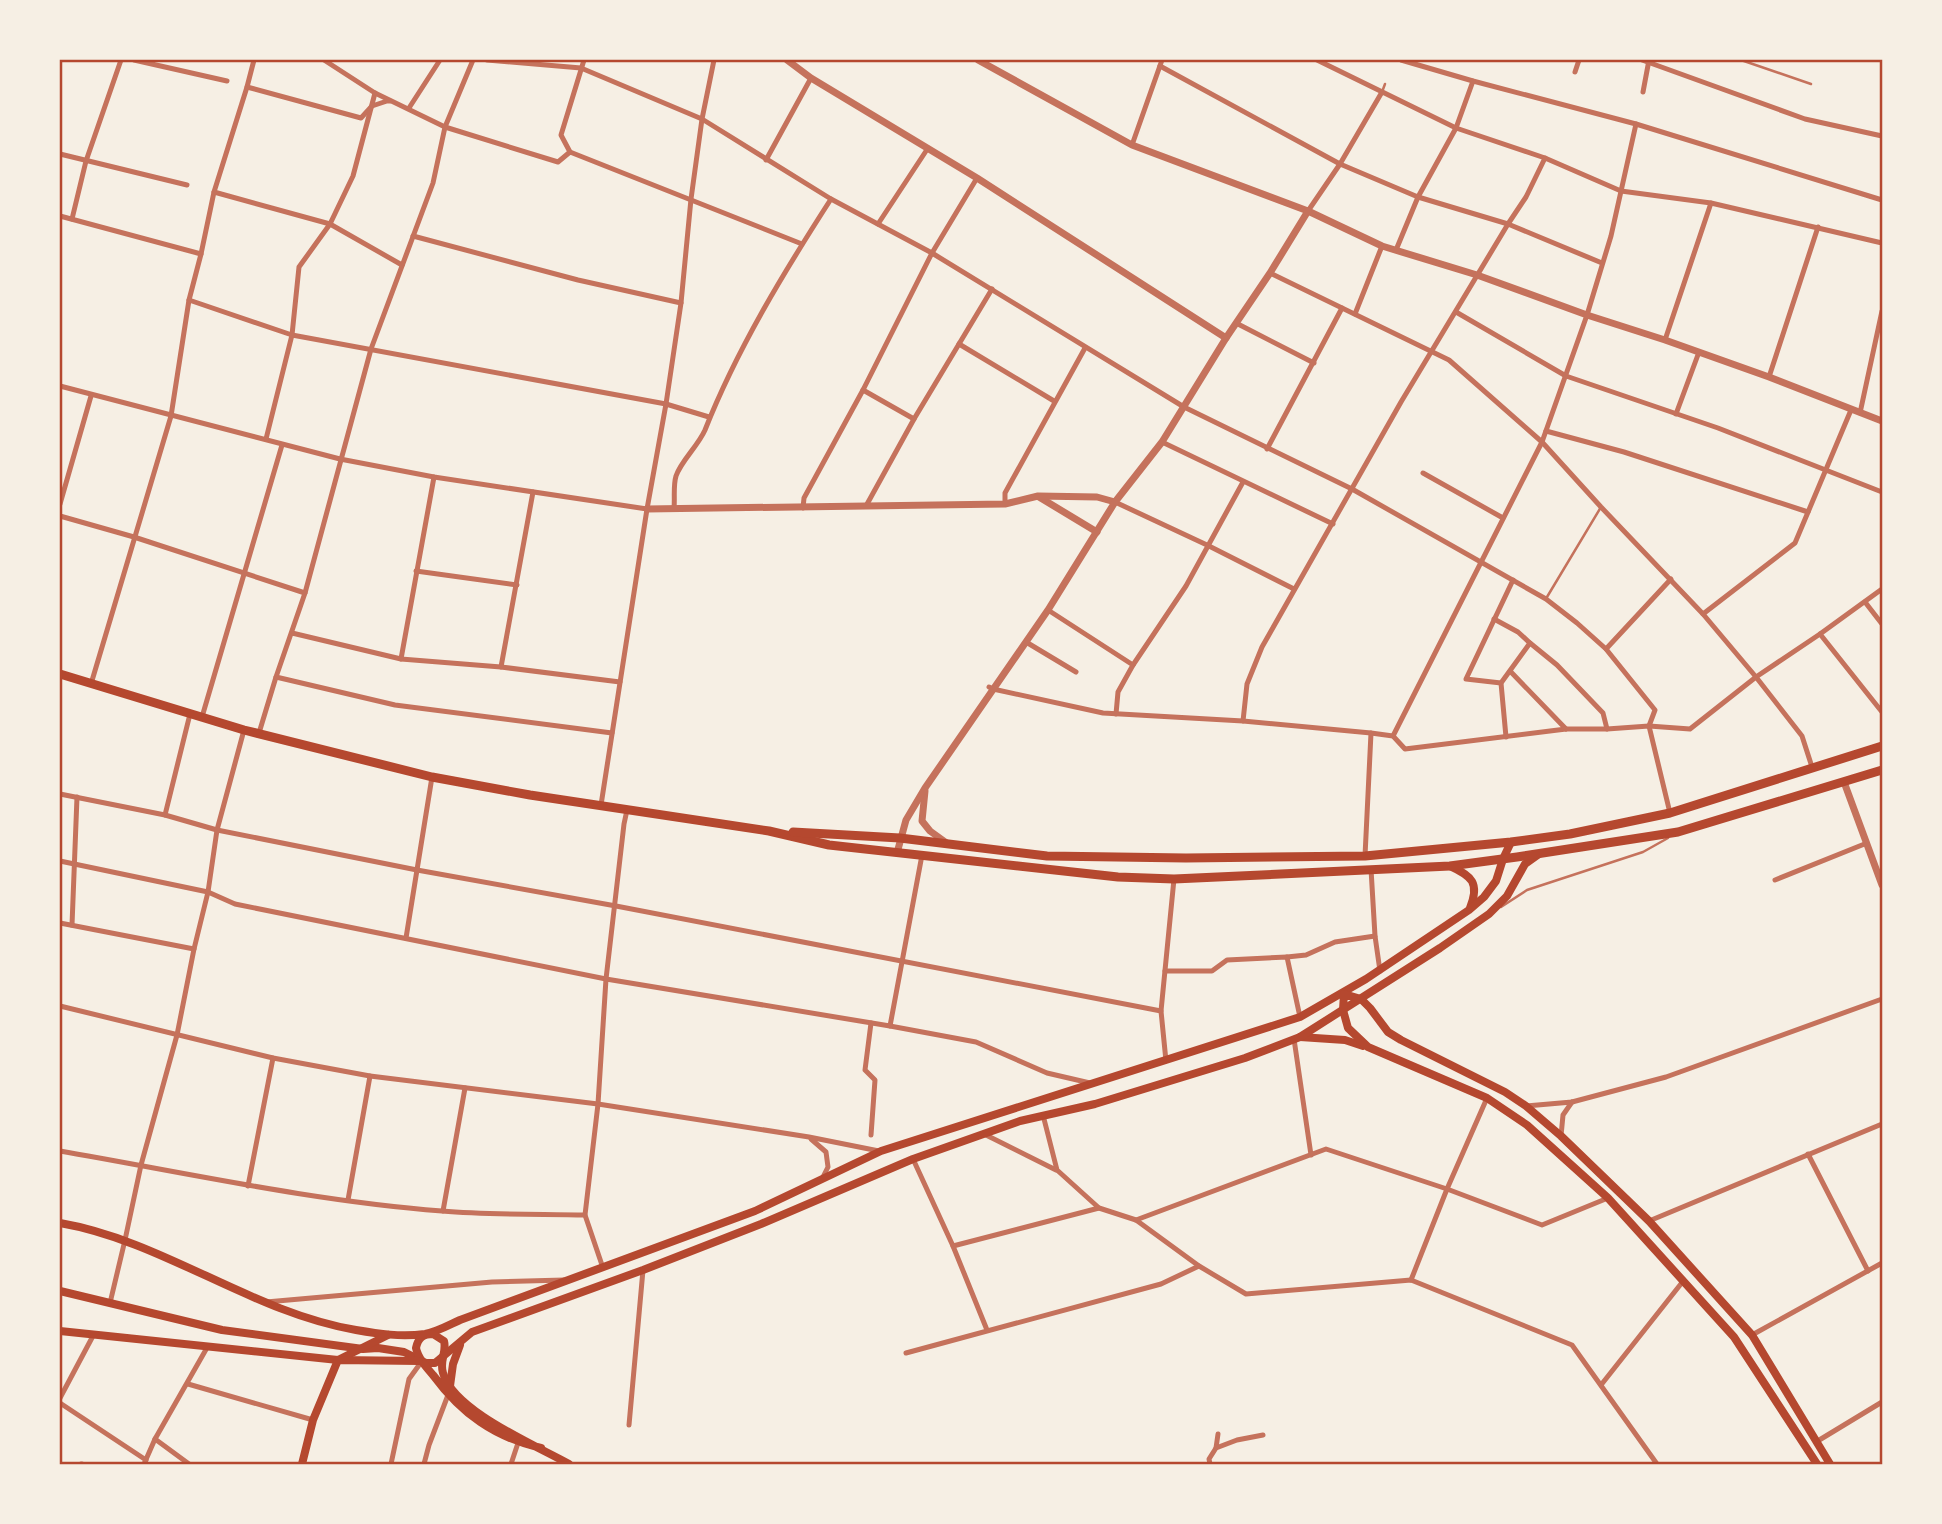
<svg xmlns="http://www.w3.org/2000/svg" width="1942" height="1524" viewBox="0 0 1942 1524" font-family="Lato,sans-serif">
<rect width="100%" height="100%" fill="#f6efe4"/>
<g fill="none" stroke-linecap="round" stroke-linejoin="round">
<g stroke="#c5725c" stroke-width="2.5">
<path d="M1741,60L1811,84"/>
<path d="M1382,92L1385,84"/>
<path d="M1547,597L1601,507"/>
<path d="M1501,907L1527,890L1643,852L1668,838"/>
</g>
<g stroke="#c5725c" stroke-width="5">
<path d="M134,60L227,81"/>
<path d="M324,60L375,93L445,127L558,162L570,152L802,244"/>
<path d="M487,60L581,68L702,119L831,199L932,253L1184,407L1352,489L1546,599L1577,623L1606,649L1655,710L1649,726L1670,813"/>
<path d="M1317,60L1456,128L1545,158L1621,191L1711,203L1882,243"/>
<path d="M1401,60L1473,81L1636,124L1882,200"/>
<path d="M1642,60L1805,119L1882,136"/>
<path d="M1160,66L1340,164L1418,197L1508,224L1602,263"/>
<path d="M1575,72L1579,60"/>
<path d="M247,87L361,118L372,106L387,101H390"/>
<path d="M1643,92L1649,60"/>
<path d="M409,108L440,60"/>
<path d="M1132,145L1162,60"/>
<path d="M570,152L561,135L584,60"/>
<path d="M60,154L187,185"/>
<path d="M766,160L811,78"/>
<path d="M214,192L330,224L402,265"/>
<path d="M1308,211L1340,164L1382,92"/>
<path d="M60,216L201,254"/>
<path d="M72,219L86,161L121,60"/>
<path d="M878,224L928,148"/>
<path d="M413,236L578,280L681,303"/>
<path d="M1396,250L1418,197L1456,128L1473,81"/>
<path d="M1270,273L1449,360L1542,442L1601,507L1703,614L1756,677L1802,736L1812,767"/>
<path d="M189,300L292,335L666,404L709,417"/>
<path d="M1456,312L1566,376L1718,428L1882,492"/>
<path d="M1355,314L1382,246"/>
<path d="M1236,323L1314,363"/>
<path d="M1665,340L1711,203"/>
<path d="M959,344L1054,401"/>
<path d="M1769,377L1818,227"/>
<path d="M60,386L340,459L434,477L647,509"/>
<path d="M863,390L914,419"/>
<path d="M1860,413L1882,311"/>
<path d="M1676,414L1699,352"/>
<path d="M1546,431L1624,452L1808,512"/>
<path d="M266,439L292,335L299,267L330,224L353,176L375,93"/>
<path d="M1162,442L1333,524"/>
<path d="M1267,449L1342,308"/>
<path d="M1423,473L1503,518"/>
<path d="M1115,502L1207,545L1294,589"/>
<path d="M60,504L91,396"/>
<path d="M1005,504V493L1085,348"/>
<path d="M866,506L914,419L992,289"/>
<path d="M674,508C675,499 673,486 676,476C681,461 698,446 705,430C737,349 784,272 831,199"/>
<path d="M803,508L804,498L863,390L932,253L977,178"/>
<path d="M60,516L134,537L305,593"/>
<path d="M416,571L517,585"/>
<path d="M1865,602L1882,624"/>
<path d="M1048,610L1133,665"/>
<path d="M1703,614L1795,543L1851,410"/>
<path d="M1494,619L1518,632L1530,643"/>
<path d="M292,633L401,659L501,667L620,682"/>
<path d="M1820,634L1882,712"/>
<path d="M1026,642L1076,672"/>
<path d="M1606,649L1671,579"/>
<path d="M401,659L434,477"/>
<path d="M501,667L533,492"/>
<path d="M1510,671L1566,729"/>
<path d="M276,677L395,705L612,733"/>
<path d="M1501,683L1466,679L1513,580"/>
<path d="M91,684L171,416L189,300L201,254L214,192L247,87L254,60"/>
<path d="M989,687L993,689L1103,713L1243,721L1371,733L1393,736L1405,749L1566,729H1607L1649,726L1690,729L1756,677L1820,634L1882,589"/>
<path d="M1116,714L1118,692L1133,665L1186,586L1243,482"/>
<path d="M202,717L282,445"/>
<path d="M1243,721L1247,684L1262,647L1401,402L1508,224L1526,197L1545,158"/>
<path d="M259,733L276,677L305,593L371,349L433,183L445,127L473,60"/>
<path d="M1393,736L1542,442L1587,315L1611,236L1636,124"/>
<path d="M1506,737L1501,683L1530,643L1557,665L1603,713L1607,729"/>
<path d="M60,794L165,815L217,830L417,870L616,906L1161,1011"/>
<path d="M601,805L647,509L666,404L681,303L691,199L702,119L714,60"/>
<path d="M165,815L190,714"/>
<path d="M1365,856L1371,733"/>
<path d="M60,861L208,892L235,904L606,979L890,1026L976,1042L1047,1073L1090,1083"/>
<path d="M1371,869L1375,936L1380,971"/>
<path d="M1775,880L1867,843"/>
<path d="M60,923L194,949"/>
<path d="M72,925L77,797"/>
<path d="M406,938L432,777"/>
<path d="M1287,957L1306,955L1335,942L1375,936"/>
<path d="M1165,971H1212L1227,960L1287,957L1300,1017"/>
<path d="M60,1006L273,1058L370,1076L598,1104L809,1137L879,1151"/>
<path d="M871,1023L865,1070L875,1080L871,1135"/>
<path d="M890,1026L922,855"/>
<path d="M1294,1039L1311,1155"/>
<path d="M1166,1061L1161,1011L1174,879"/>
<path d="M1526,1106L1572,1102L1666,1077L1882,999"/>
<path d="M1043,1115L1057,1170L1099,1208L1136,1220L1199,1266L1246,1294L1411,1280L1572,1345L1657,1464"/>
<path d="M984,1134L1056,1170"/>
<path d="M1561,1136L1563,1115L1572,1102"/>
<path d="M811,1139L826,1152L828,1167L823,1177"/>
<path d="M60,1151C187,1173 313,1201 442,1211C489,1215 537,1214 585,1215"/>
<path d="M1808,1154L1868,1271"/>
<path d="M913,1159L953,1246L987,1330"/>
<path d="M248,1186L273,1058"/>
<path d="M348,1200L370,1076"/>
<path d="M443,1211L465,1088"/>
<path d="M1136,1220L1326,1149L1447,1189L1542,1225L1608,1198"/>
<path d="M1649,1221L1882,1124"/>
<path d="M953,1246L1099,1208"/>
<path d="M603,1268L585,1215L598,1104L606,979L624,824L627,810"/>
<path d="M1411,1280L1447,1189L1487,1098"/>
<path d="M266,1302L492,1282L564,1280"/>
<path d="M110,1303L125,1240L141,1165L177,1035L194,949L208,892L217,830L244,730"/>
<path d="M1752,1335L1882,1263"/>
<path d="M906,1353L1161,1284L1199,1266"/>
<path d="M188,1384L313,1420"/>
<path d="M1601,1385L1684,1280"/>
<path d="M60,1398L94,1334"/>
<path d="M60,1403L146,1460"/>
<path d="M629,1425L643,1270"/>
<path d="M155,1439L189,1464"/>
<path d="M1816,1442L1882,1402"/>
<path d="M1216,1448L1218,1434"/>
<path d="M81,1464H82"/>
<path d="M144,1464L155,1439L208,1346"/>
<path d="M391,1464L409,1379L422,1361"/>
<path d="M424,1464L429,1445L448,1395"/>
<path d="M511,1464L518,1443"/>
<path d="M1210,1464L1209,1459L1216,1448L1237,1440L1263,1435"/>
</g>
<g stroke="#c5725c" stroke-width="7">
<path d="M787,60L811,78L977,178L1226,338"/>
<path d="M978,60L1132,145L1308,211L1382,246L1477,275L1587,315L1665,340L1769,377L1882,421"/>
<path d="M1039,497L1097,532"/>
<path d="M647,509L1005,504L1038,496L1097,497L1115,502"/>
<path d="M1844,782L1882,885"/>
<path d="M925,791L922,821L930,831L948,844"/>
<path d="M897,853L906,820L925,788L1048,610L1115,502L1162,442L1226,338L1270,273L1308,211"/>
</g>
<g stroke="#b5482f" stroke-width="8">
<path d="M1450,866C1472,876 1480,883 1470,908"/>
<path d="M1300,1037L1345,1040L1363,1046"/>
<path d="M60,1223C164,1241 251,1312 356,1330C379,1334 401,1337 425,1334C437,1332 449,1325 460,1320L755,1211L881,1151L1300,1017L1366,979L1469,910L1484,897L1496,881L1503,859L1511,842"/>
<path d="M60,1291L222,1330L363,1349L378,1348L404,1352L426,1363H435L472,1332L643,1270L761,1224L913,1159L1020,1121L1095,1104L1245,1058L1300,1037L1440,948L1489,914L1507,896L1525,864L1539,854"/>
<path d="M60,1331L338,1360L388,1335"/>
<path d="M450,1386L453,1364L460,1345"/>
<path d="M541,1448C494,1437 462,1414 433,1375C426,1367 418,1358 416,1348C418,1338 423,1334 433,1334L444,1341C447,1352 439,1361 443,1373C454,1411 535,1445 569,1464"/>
<path d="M302,1464L313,1420L338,1360L419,1361"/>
<path d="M1817,1464L1734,1337L1608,1198L1527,1125L1487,1098L1368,1047L1348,1028L1343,1010L1344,994L1361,999L1370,1008L1388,1032L1401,1040L1505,1092L1526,1106L1561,1136L1649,1221L1752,1335L1830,1464"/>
</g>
<g stroke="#b5482f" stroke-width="9">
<path d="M60,674L244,730L432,777L530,795L769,831L829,845L1118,877L1174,879L1450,866L1517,857L1678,832L1882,770"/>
<path d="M793,832L900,838L1047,856L1186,858L1365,856L1511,842L1570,834L1670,813L1882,746"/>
</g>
</g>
<rect width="1942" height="1524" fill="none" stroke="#f6efe4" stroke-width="122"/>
<rect x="61" y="61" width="1820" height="1402" fill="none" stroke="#b5482f" stroke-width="2.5"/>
</svg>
